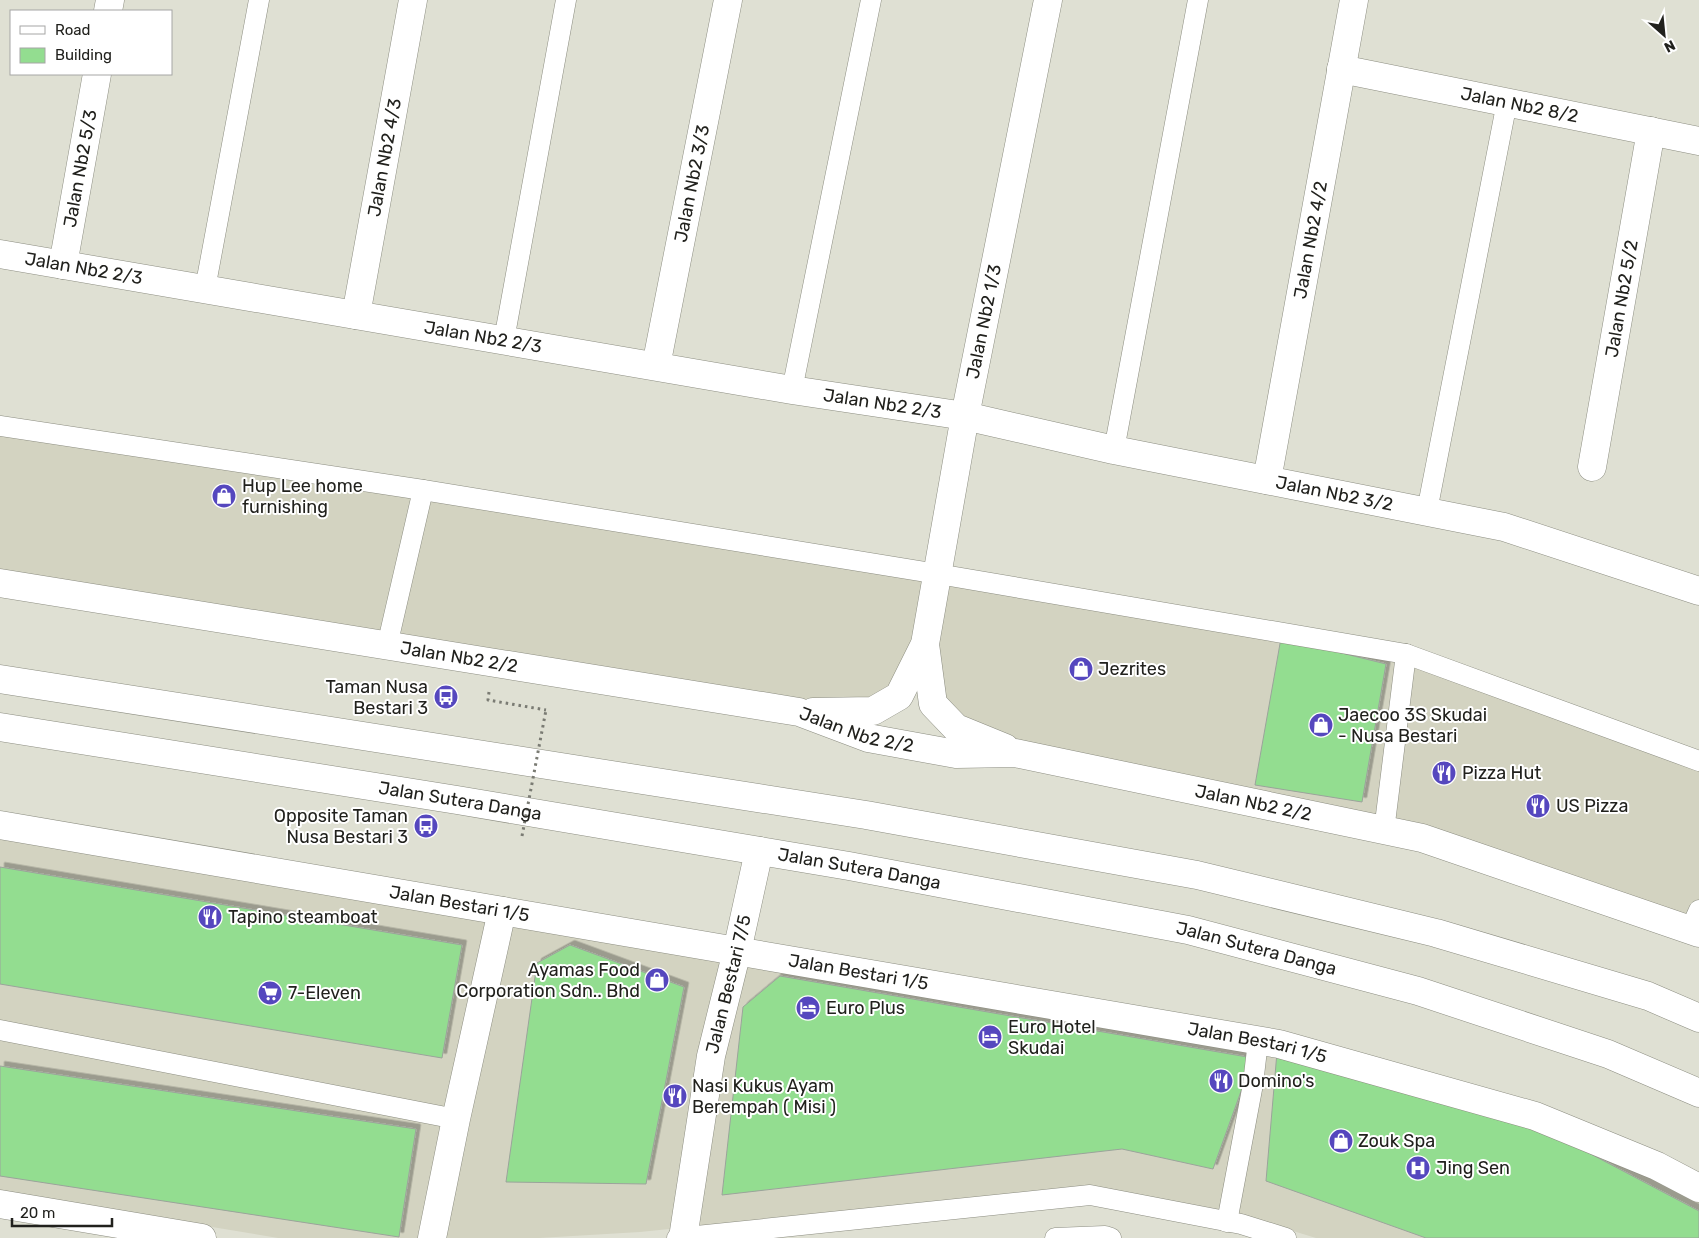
<svg xmlns="http://www.w3.org/2000/svg" width="1699" height="1238" viewBox="0 0 1699 1238" font-family="Rubik,sans-serif">
<defs>
<filter id="shadow"><feDropShadow dx="4.5" dy="-4.5" stdDeviation="0" flood-color="#0004"/></filter>
</defs>
<rect width="100%" height="100%" fill="#dfe0d3"/>
<g fill="#d3d3c1">
<path d="M0,434L642,532L925,579L914,643L890,688L868,699L796,700L0,570Z"/>
<path d="M948,583L1415,664L1699,768V920L1029,744L963,719L945,700L938,644Z"/>
<path d="M0,837L1265,1055L1550,1134L1654,1178L1699,1202V1238H1316L1244,1216L1091,1186L640,1232L539,1238H278L0,1192Z"/>
</g>
<g fill="#93dd90" stroke="#9ba49b" filter="url(#shadow)">
<path d="M1281,638L1386,664L1362,802L1255,785Z"/>
<path d="M0,867L462,945L442,1058L0,984Z"/>
<path d="M570,945L684,987L646,1184L506,1182L537,963Z"/>
<path d="M780,976L1253,1058L1213,1169L1122,1149L722,1195L743,1007Z"/>
<path d="M1277,1052L1549,1132L1699,1211V1238H1426L1266,1181Z"/>
<path d="M0,1066L416,1129L399,1237L0,1176Z"/>
</g>
<g fill="none" stroke-linecap="round" stroke-linejoin="round">
<defs>
<g id="service">
<path d="M205,289L259,0"/>
<path d="M504,340L566,0"/>
<path d="M792,390L871,0"/>
<path d="M0,426L423,490L938,574L1406,654L1699,761"/>
<path d="M1114,450L1198,0"/>
<path d="M1427,511L1507,102"/>
<path d="M387,646L423,490"/>
<path d="M1384,831L1406,654"/>
<path d="M1690,930L1699,910"/>
<path d="M0,1030L456,1119"/>
<path d="M1227,1222L1253,1084L1258,1041"/>
<path d="M677,1238L1090,1195L1241,1224L1286,1238"/>
<path d="M1055,1238L1105,1236L1111,1238"/>
</g>
<g id="minor">
<path d="M108,11L110,0"/>
<path id="s1" d="M1341,69L1699,141"/>
<path id="s2" d="M0,254L792,390L965,416L1114,450L1504,527L1699,591"/>
<path id="s3" d="M63,265L97,74"/>
<path id="s4" d="M356,315L413,0"/>
<path id="s5" d="M656,366L728,0"/>
<path id="s6" d="M1592,467L1651,131"/>
<path id="s7" d="M1267,480L1354,0"/>
<path id="s8" d="M0,583L799,712L868,738L956,754L1015,753L1422,838L1699,933"/>
<path d="M925,644L933,704L956,728L1005,748"/>
<path id="s9" d="M813,712L873,711L899,696L925,644L965,416L1048,0"/>
<path id="s10" d="M0,825L1279,1044L1535,1116L1657,1166L1699,1188"/>
<path d="M0,1204L202,1238"/>
<path d="M432,1238L456,1119L502,911"/>
<path id="s11" d="M683,1238L711,1056L737,951L759,851"/>
</g>
<g id="primary">
<path d="M0,679L866,815L1197,875L1436,933L1648,996L1699,1018"/>
<path id="s12" d="M0,727L457,800L849,866L1188,930L1418,991L1608,1054L1699,1093"/>
</g>
</defs>
<use href="#service" stroke="#8c8d81" stroke-width="21"/>
<use href="#minor" stroke="#8c8d81" stroke-width="29"/>
<use href="#primary" stroke="#8c8d81" stroke-width="29"/>
<path stroke="#7a7b73" stroke-width="3" stroke-dasharray="2.5 4" stroke-linecap="butt" d="M489,692L488,700L546,710"/>
<use href="#service" stroke="#fff" stroke-width="20"/>
<use href="#minor" stroke="#fff" stroke-width="28"/>
<use href="#primary" stroke="#fff" stroke-width="28"/>
<path stroke="#7a7b73" stroke-width="3" stroke-dasharray="2.5 4" stroke-linecap="butt" d="M522,836L546,710"/>
</g>
<defs>
<symbol id="shop-disc" viewBox="-11 -11 22 22"><circle r="9.5" fill="#5547be" stroke="#fff"/><path d="M-5-2.5h2.3a2.7 3.5 0 0 1 5.4 0H5L5.5 6h-11ZM-1.5-2.5h3a1.5 2.3 0 0 0-3 0Z" fill="#fff"/></symbol>
<symbol id="bus-disc" viewBox="-11 -11 22 22"><circle r="9.5" fill="#5547be" stroke="#fff"/><path d="M-5-6H5V4H4V6H2V4H-2V6H-4V4H-5ZM-3.5-4V0h7V-4ZM-3.5 1.2v1.5H-2V1.2ZM2 1.2v1.5H3.5V1.2Z" fill="#fff"/></symbol>
<symbol id="restaurant-disc" viewBox="-11 -11 22 22"><circle r="9.5" fill="#5547be" stroke="#fff"/><path d="M-5-6h1v4h1v-4h1v4h1v-4h1v5L-1.5 .5V6h-2V.5L-5-1ZM5-6V6H3V1.5H1.5Q1.5-4 5-6Z" fill="#fff"/></symbol>
<symbol id="supermarket-disc" viewBox="-11 -11 22 22"><circle r="9.5" fill="#5547be" stroke="#fff"/><path d="M-6-5.5h2.5l.6 2H6L4.5 2H-2.5L-4.4-4H-6ZM-1.5 3.2a1.3 1.3 0 1 0 .1 0ZM3 3.2a1.3 1.3 0 1 0 .1 0Z" fill="#fff"/></symbol>
<symbol id="hotel-disc" viewBox="-11 -11 22 22"><circle r="9.5" fill="#5547be" stroke="#fff"/><path d="M-6-4.5h1.5V1H6V5H4.5V3h-9V5H-6ZM-4 0a1.8 1.8 0 1 1 3.6 0ZM.5 0V-2.5h3Q6-2.5 6 0Z" fill="#fff"/></symbol>
<symbol id="hospital-disc" viewBox="-11 -11 22 22"><circle r="9.5" fill="#5547be" stroke="#fff"/><path d="M-5-5h3v3.5h4V-5h3V5h-3V1.5h-4V5h-3Z" fill="#fff"/></symbol>
</defs>
<g fill-rule="evenodd">
<use href="#shop-disc" x="210" y="482" width="28" height="28"/>
<use href="#shop-disc" x="1067" y="655" width="28" height="28"/>
<use href="#bus-disc" x="432" y="683" width="28" height="28"/>
<use href="#shop-disc" x="1307" y="711" width="28" height="28"/>
<use href="#restaurant-disc" x="1430" y="759" width="28" height="28"/>
<use href="#restaurant-disc" x="1524" y="792" width="28" height="28"/>
<use href="#bus-disc" x="412" y="812" width="28" height="28"/>
<use href="#restaurant-disc" x="196" y="903" width="28" height="28"/>
<use href="#shop-disc" x="643" y="966" width="28" height="28"/>
<use href="#supermarket-disc" x="256" y="979" width="28" height="28"/>
<use href="#hotel-disc" x="794" y="994" width="28" height="28"/>
<use href="#hotel-disc" x="976" y="1023" width="28" height="28"/>
<use href="#restaurant-disc" x="1207" y="1067" width="28" height="28"/>
<use href="#restaurant-disc" x="661" y="1082" width="28" height="28"/>
<use href="#shop-disc" x="1327" y="1127" width="28" height="28"/>
<use href="#hospital-disc" x="1404" y="1154" width="28" height="28"/>
</g>
<g text-anchor="middle" dominant-baseline="central" stroke-width="4" stroke-linejoin="round" paint-order="stroke">
<g font-size="18" fill="#21211d" stroke="#fff">
<text stroke="none"><textPath href="#s1" startOffset="182">Jalan Nb2 8/2</textPath></text>
<text stroke="none"><textPath href="#s4" startOffset="160">Jalan Nb2 4/3</textPath></text>
<text stroke="none"><textPath href="#s3" startOffset="98">Jalan Nb2 5/3</textPath></text>
<text stroke="none"><textPath href="#s5" startOffset="186">Jalan Nb2 3/3</textPath></text>
<text stroke="none"><textPath href="#s7" startOffset="244">Jalan Nb2 4/2</textPath></text>
<text stroke="none"><textPath href="#s2" startOffset="85">Jalan Nb2 2/3</textPath></text>
<text stroke="none"><textPath href="#s6" startOffset="171">Jalan Nb2 5/2</textPath></text>
<text stroke="none"><textPath href="#s9" startOffset="476">Jalan Nb2 1/3</textPath></text>
<text stroke="none"><textPath href="#s2" startOffset="490">Jalan Nb2 2/3</textPath></text>
<text stroke="none"><textPath href="#s2" startOffset="895">Jalan Nb2 2/3</textPath></text>
<text stroke="none"><textPath href="#s2" startOffset="1356">Jalan Nb2 3/2</textPath></text>
<text stroke="none"><textPath href="#s8" startOffset="465">Jalan Nb2 2/2</textPath></text>
<text stroke="none"><textPath href="#s8" startOffset="870">Jalan Nb2 2/2</textPath></text>
<text stroke="none"><textPath href="#s12" startOffset="466">Jalan Sutera Danga</textPath></text>
<text stroke="none"><textPath href="#s8" startOffset="1275">Jalan Nb2 2/2</textPath></text>
<text stroke="none"><textPath href="#s12" startOffset="871">Jalan Sutera Danga</textPath></text>
<text stroke="none"><textPath href="#s10" startOffset="466">Jalan Bestari 1/5</textPath></text>
<text stroke="none"><textPath href="#s12" startOffset="1276">Jalan Sutera Danga</textPath></text>
<text stroke="none"><textPath href="#s10" startOffset="871">Jalan Bestari 1/5</textPath></text>
<text stroke="none"><textPath href="#s11" startOffset="258">Jalan Bestari 7/5</textPath></text>
<text stroke="none"><textPath href="#s10" startOffset="1276">Jalan Bestari 1/5</textPath></text>
</g>
<g font-size="18" fill="#21211d" stroke="#fff" text-anchor="start">
<text x="242" y="486">Hup Lee home<tspan x="242" dy="21">furnishing</tspan></text>
<text x="1098" y="669">Jezrites</text>
<text x="428" y="687" text-anchor="end">Taman Nusa<tspan x="428" dy="21">Bestari 3</tspan></text>
<text x="1338" y="715">Jaecoo 3S Skudai<tspan x="1338" dy="21">- Nusa Bestari</tspan></text>
<text x="1462" y="773">Pizza Hut</text>
<text x="1556" y="806">US Pizza</text>
<text x="408" y="816" text-anchor="end">Opposite Taman<tspan x="408" dy="21">Nusa Bestari 3</tspan></text>
<text x="228" y="917">Tapino steamboat</text>
<text x="640" y="970" text-anchor="end">Ayamas Food<tspan x="640" dy="21">Corporation Sdn.. Bhd</tspan></text>
<text x="288" y="993">7-Eleven</text>
<text x="826" y="1008">Euro Plus</text>
<text x="1008" y="1027">Euro Hotel<tspan x="1008" dy="21">Skudai</tspan></text>
<text x="1238" y="1081">Domino's</text>
<text x="692" y="1086">Nasi Kukus Ayam<tspan x="692" dy="21">Berempah ( Misi )</tspan></text>
<text x="1358" y="1141">Zouk Spa</text>
<text x="1436" y="1168">Jing Sen</text>
</g>
</g>
<rect x="10" y="10" width="162" height="65" fill="#ffffff" stroke="#a6a6a5"/>
<rect x="20" y="26" width="25" height="8" fill="#ffffff" stroke="#a6a6a5"/>
<text x="55" y="35" font-size="15" fill="#21211d">Road</text>
<rect x="20" y="48" width="25" height="15" fill="#93dd90" stroke="#a6a6a5"/>
<text x="55" y="60" font-size="15" fill="#21211d">Building</text>
<g transform="translate(1664 35) rotate(153)" stroke="#ffffff" stroke-width="4" paint-order="stroke">
<path d="M0-4L9 19L0 12L-9 19Z" fill="#21211d"/>
<text y="-8" font-size="14" font-weight="bold" text-anchor="middle" fill="#21211d">N</text>
</g>
<path d="M12 1218v8h100v-8" fill="none" stroke="#21211d" stroke-width="2.5"/>
<text x="20" y="1218" font-size="15" fill="#21211d" stroke="#ffffff" stroke-width="4" paint-order="stroke">20 m</text>
</svg>
